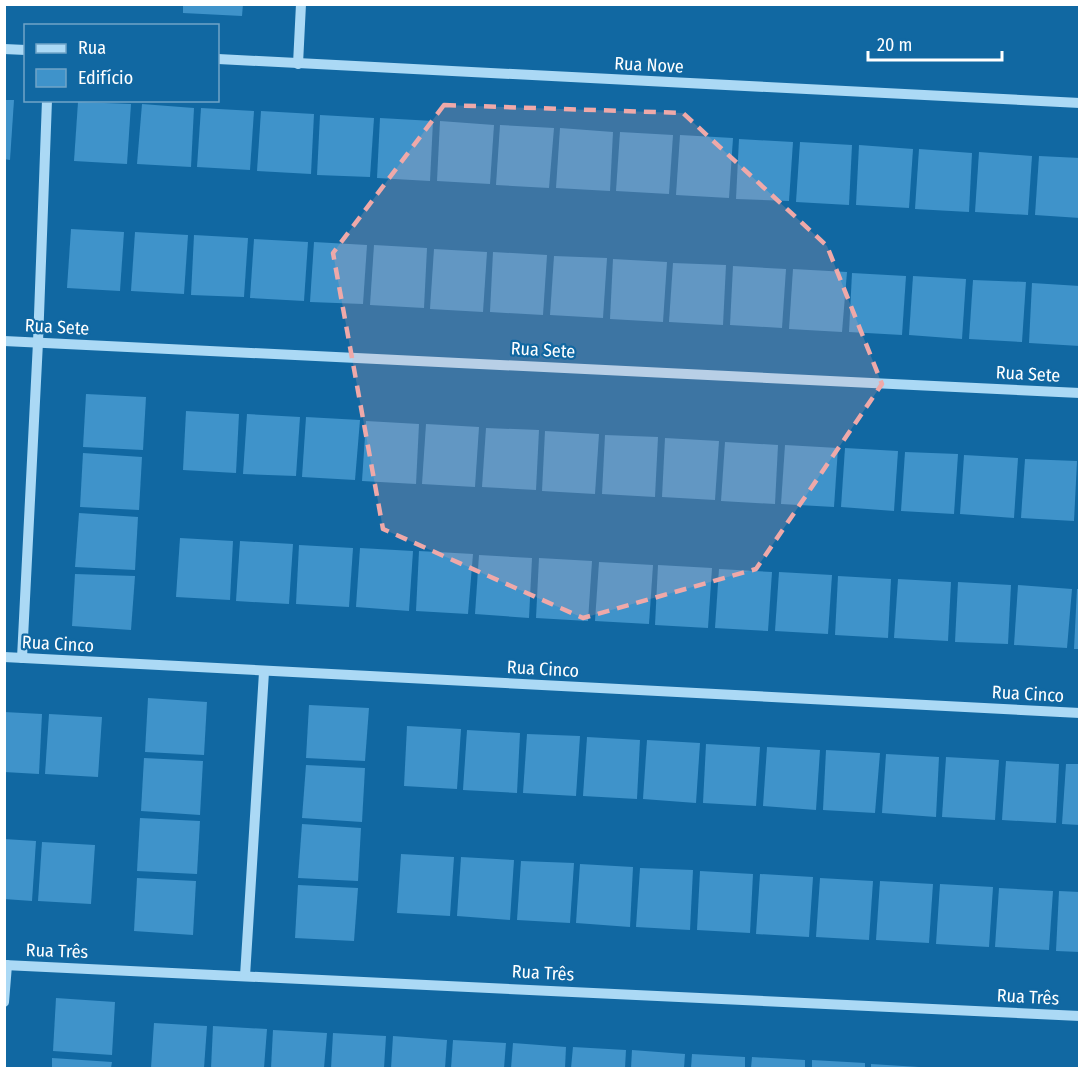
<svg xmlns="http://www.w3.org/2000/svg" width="1084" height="1073" viewBox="0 0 1084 1073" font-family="'Fira Sans Condensed',sans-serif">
<rect width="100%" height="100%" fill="#1168a2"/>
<g fill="#3f93ca">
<path d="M183,4H243L242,16L183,13Z"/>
<path d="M4,100H14L10,160L4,159Z"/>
<path d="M78,102L131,104L127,164L74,161Z"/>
<path d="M142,104L194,108L191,167L137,164Z"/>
<path d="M201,108L254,111L250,170L197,167Z"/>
<path d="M261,111L314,114L311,174L257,171Z"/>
<path d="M320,115L374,118L370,177L317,175Z"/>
<path d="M380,118L433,121L430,181L377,178Z"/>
<path d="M440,121L494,125L490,184L437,181Z"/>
<path d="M500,125L554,128L549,188L496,185Z"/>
<path d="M560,128L613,132L610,191L556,188Z"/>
<path d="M620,132L673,135L669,194L616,191Z"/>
<path d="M680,135L733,138L729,198L676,195Z"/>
<path d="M739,139L793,142L789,201L736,199Z"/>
<path d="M800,142L852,145L849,205L796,202Z"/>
<path d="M859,145L913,149L909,208L856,205Z"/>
<path d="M919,149L972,153L969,212L915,209Z"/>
<path d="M979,152L1032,156L1028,215L975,212Z"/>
<path d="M1039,156L1080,158V218L1035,215Z"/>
<path d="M71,229L124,232L120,291L67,288Z"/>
<path d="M135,232L188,235L184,294L131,291Z"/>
<path d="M194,235L248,238L244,297L191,295Z"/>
<path d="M254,239L308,242L304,301L250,298Z"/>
<path d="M314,242L367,245L363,304L310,302Z"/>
<path d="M374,245L427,248L424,308L370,305Z"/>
<path d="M434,249L487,252L483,312L430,309Z"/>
<path d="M493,252L547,255L543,315L490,312Z"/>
<path d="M554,256L607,258L603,318L550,315Z"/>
<path d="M613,259L667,262L663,322L610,319Z"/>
<path d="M673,263L726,265L723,325L669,322Z"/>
<path d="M733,266L786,269L782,328L730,325Z"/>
<path d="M793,269L847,272L842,332L789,329Z"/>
<path d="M852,273L906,276L902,335L849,332Z"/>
<path d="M913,276L966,279L962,339L909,335Z"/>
<path d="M973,280L1026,282L1022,342L969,339Z"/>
<path d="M1032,283L1080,286V346L1029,343Z"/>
<path d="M86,394L146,397L143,450L83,447Z"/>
<path d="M186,411L239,414L236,473L183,470Z"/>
<path d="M247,414L300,417L296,476L243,474Z"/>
<path d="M306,417L360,420L355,480L302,477Z"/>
<path d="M366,421L419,424L416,484L362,481Z"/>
<path d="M426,424L479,427L475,487L422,484Z"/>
<path d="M486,428L539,430L536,490L482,487Z"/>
<path d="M545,431L599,434L595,494L542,491Z"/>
<path d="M605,435L658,437L655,497L602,494Z"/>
<path d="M665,438L719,441L715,500L662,497Z"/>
<path d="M725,442L778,445L775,504L721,501Z"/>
<path d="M785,445L838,448L834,507L781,504Z"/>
<path d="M845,448L898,451L894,511L841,507Z"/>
<path d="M905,452L958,454L954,514L901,511Z"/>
<path d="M83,453L142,457L139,510L80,507Z"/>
<path d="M964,455L1018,458L1014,518L960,514Z"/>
<path d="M1025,459L1077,461L1074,521L1021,518Z"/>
<path d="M79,513L138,517L135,570L75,567Z"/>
<path d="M180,538L233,541L230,600L176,597Z"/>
<path d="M240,541L293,544L289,604L236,601Z"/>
<path d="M299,545L353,548L349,607L296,604Z"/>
<path d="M360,548L413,551L409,611L356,607Z"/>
<path d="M419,551L473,554L468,614L416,611Z"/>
<path d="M479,555L532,558L529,618L475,614Z"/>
<path d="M539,558L592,561L588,621L536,618Z"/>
<path d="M599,562L653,565L649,624L595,621Z"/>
<path d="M658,565L712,568L708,628L655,625Z"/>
<path d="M719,569L772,572L768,631L715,628Z"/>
<path d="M779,572L832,575L828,634L775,631Z"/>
<path d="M75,574L135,576L131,630L72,626Z"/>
<path d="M838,576L891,579L888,638L835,635Z"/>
<path d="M898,579L951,582L948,641L894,638Z"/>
<path d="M958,582L1011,585L1008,644L955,642Z"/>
<path d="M1018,585L1072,589L1067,648L1014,645Z"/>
<path d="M1077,589H1080V649H1074Z"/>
<path d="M148,698L207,702L204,755L145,752Z"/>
<path d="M309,705L369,708L365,761L306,758Z"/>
<path d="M4,712L42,714L39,774L4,772Z"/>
<path d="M49,714L102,717L98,777L45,774Z"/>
<path d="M407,726L461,729L457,789L404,786Z"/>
<path d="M467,730L520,733L517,793L463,790Z"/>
<path d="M527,734L580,736L576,796L523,793Z"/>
<path d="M587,737L640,740L637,799L583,796Z"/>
<path d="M647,740L700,743L696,803L643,799Z"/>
<path d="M706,744L760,747L756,806L703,803Z"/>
<path d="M767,747L820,750L816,810L763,806Z"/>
<path d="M826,750L880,753L875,813L823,810Z"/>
<path d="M886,754L939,757L936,817L882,813Z"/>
<path d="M946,757L999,760L995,820L942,817Z"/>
<path d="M144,758L203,761L200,815L141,811Z"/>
<path d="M1006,761L1059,764L1056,823L1002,820Z"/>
<path d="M1066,764H1080V825L1062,824Z"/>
<path d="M306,765L365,768L362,822L302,818Z"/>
<path d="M140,818L200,821L197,874L137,871Z"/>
<path d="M302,824L361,828L358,881L298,878Z"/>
<path d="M4,839L36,841L32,901L4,899Z"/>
<path d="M42,842L95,845L91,904L38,901Z"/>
<path d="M401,854L454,857L450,916L397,913Z"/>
<path d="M461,857L514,860L510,920L457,916Z"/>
<path d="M521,861L574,863L570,923L517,920Z"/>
<path d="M580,864L633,867L630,927L576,923Z"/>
<path d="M640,868L693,870L690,930L636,927Z"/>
<path d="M700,871L753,874L750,933L697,930Z"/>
<path d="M760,874L813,877L809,937L756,934Z"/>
<path d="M137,878L196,881L193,935L134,931Z"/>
<path d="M820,878L873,881L869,940L816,937Z"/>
<path d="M880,881L933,884L929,943L876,940Z"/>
<path d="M940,884L993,887L989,947L936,944Z"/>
<path d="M298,885L358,888L354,941L295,938Z"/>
<path d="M999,888L1053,891L1049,950L995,947Z"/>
<path d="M1059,891L1080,892V952L1056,951Z"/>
<path d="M56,998L115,1002L112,1055L53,1051Z"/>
<path d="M154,1023L207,1026L204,1068H151Z"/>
<path d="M213,1026L267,1029L264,1068H211Z"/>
<path d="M273,1030L327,1033L324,1068H271Z"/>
<path d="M333,1033L386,1036L384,1068H331Z"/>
<path d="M393,1036L447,1040L445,1068H391Z"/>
<path d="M453,1040L506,1043L504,1068H451Z"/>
<path d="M513,1043L566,1047L565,1068H511Z"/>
<path d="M573,1047L626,1050L625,1068H571Z"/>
<path d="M632,1050L685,1054L684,1068H631Z"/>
<path d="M692,1054L745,1057V1068H691Z"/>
<path d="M752,1057L805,1060V1068H751Z"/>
<path d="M52,1058L112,1062L111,1068H52Z"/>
<path d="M812,1060L865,1063V1068H812Z"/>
<path d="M871,1064L919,1067V1068H871Z"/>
</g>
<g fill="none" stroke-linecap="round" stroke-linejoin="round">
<g stroke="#abd9f5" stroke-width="10">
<path d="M4,49L26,50"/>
<path d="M218,59L1080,103"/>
<path d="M298,64L301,4"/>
<path d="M4,341L1080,393"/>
<path d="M4,657L1080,713"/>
<path d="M22,658L38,342L47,100"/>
<path d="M4,965L1080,1016"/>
<path d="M245,976L264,672"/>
<path d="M4,1002L7,965"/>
</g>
</g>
<path fill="#efa9a9" fill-opacity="0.2" stroke="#efa9a9" stroke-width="4.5" stroke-dasharray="12 8" stroke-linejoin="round" d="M444,105L683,113L827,246L882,384L756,569L583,618L383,529L333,253Z"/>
<g text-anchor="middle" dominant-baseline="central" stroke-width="4.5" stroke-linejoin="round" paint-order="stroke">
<g font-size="18" fill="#fff" stroke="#1168a2">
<text transform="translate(649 65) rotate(3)">Rua Nove</text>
<text transform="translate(57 327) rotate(3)">Rua Sete</text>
<text transform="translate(543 350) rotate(3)">Rua Sete</text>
<text transform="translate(1028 374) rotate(3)">Rua Sete</text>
<text transform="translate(58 644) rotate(3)">Rua Cinco</text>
<text transform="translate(543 669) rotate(3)">Rua Cinco</text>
<text transform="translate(1028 694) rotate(3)">Rua Cinco</text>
<text transform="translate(57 951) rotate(2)">Rua Três</text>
<text transform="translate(543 973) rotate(3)">Rua Três</text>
<text transform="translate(1028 997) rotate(3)">Rua Três</text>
</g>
</g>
<rect width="1084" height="1073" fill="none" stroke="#ffffff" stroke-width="12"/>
<rect x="24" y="24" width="195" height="78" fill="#1168a2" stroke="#70a4c7" stroke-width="1.5"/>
<rect x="36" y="44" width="30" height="9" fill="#abd9f5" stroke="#70a4c7" stroke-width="1.5"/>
<text x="78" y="54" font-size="18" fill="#ffffff">Rua</text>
<rect x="36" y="69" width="30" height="18" fill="#3f93ca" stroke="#70a4c7" stroke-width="1.5"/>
<text x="78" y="84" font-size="18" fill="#ffffff">Edifício</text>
<path d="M868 51v9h134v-9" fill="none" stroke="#ffffff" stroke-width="3"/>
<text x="877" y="51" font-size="18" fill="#ffffff" stroke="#1168a2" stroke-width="4.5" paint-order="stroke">20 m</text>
</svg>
